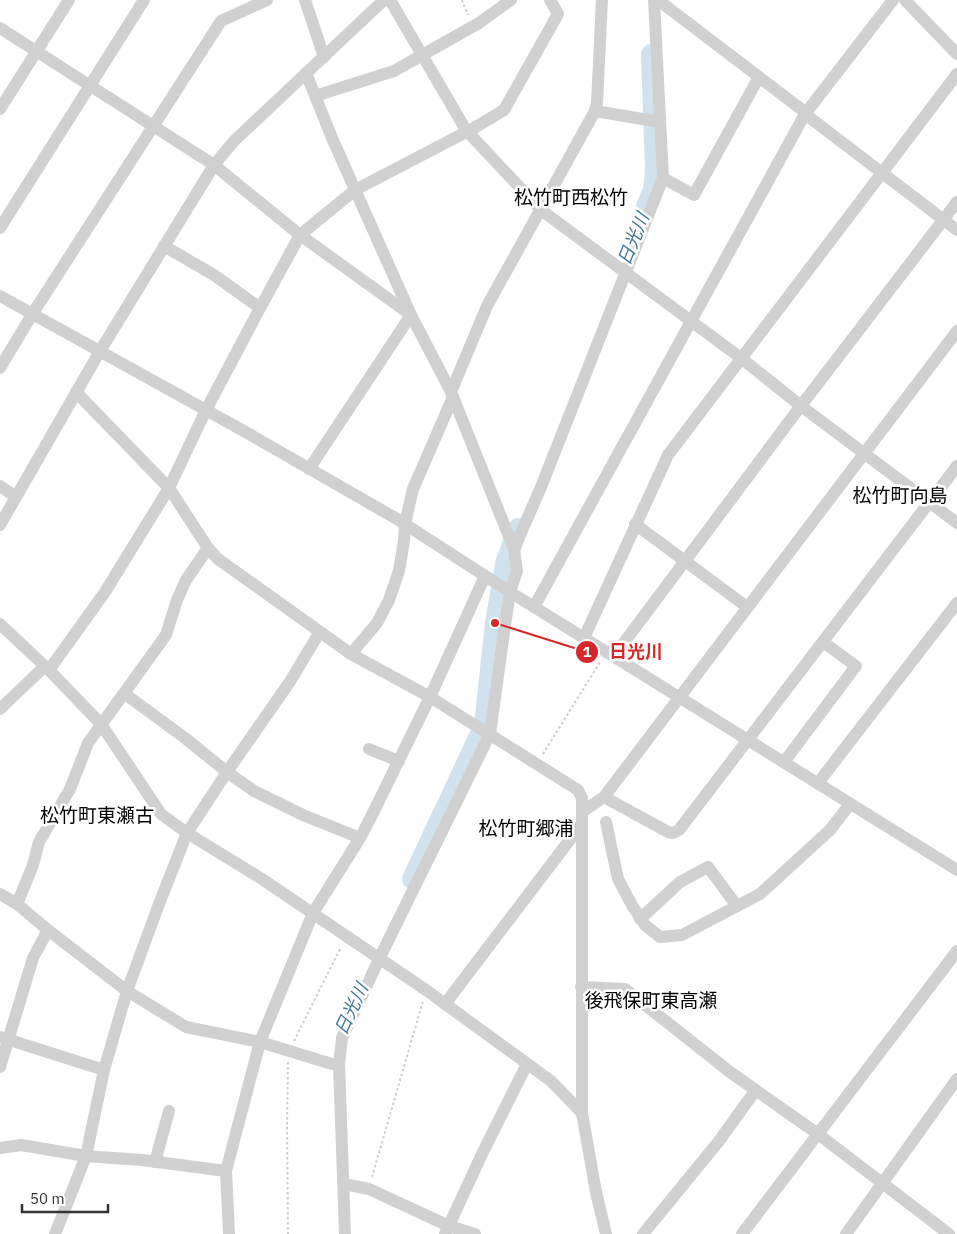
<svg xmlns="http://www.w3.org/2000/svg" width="957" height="1234" viewBox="0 0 957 1234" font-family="'IBM Plex Sans','Noto Sans JP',sans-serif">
<rect width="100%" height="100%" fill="#fff"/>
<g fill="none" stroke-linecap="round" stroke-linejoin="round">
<g stroke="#cfe2ee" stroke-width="20">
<path d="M646,206L653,190L655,172L651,54"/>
<path d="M412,879L484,725L495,623L505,564L518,528"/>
</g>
<g stroke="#cdcdcd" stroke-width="2" stroke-dasharray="2.5 2.5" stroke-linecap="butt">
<path d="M462,0L468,15"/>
<path d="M543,754L600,662"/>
<path d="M294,1041L341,947"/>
<path d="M288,1062L287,1124L288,1234"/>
<path d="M372,1177L423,1001"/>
</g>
<g stroke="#d0d0d0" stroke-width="12">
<path d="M305,0L324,57"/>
<path d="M390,0L466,130L541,210L741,358L801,406L957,523"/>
<path d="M658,0L801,109L805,114L957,230"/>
<path d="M905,0L957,54"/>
<path d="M0,28L214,165L300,235L411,315L309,469"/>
<path d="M306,73L332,138L411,315L451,392L514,549L517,571L510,592L505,625L490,734L382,953L342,1038L339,1064L345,1234"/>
<path d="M315,96L394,71L479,23L511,0"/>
<path d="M0,109L69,0"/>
<path d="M595,111L660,122"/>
<path d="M663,178L694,195L759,77"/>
<path d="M0,228L144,0"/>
<path d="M164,246L214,275L260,308"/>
<path d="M0,296L242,430L397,519L510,592L957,870"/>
<path d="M0,368L33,313L221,21L267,0"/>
<path d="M76,392L169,488L208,548L218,559L351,654L430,697L578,790L582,798V1113L596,1192L606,1234"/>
<path d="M451,392L487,306L595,111L597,103L602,0"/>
<path d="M0,486L16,497"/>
<path d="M635,524L747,607"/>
<path d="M0,525L100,351L214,165L234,141L384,0"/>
<path d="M514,549L541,487L663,178L654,0"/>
<path d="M534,607L805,114L893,0"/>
<path d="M0,624L49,670L101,724L161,814L187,833L262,879L426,990L551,1081L582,1113"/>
<path d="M584,638L668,455L957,74"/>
<path d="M351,654L377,623L389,600L399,571L404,541L405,524L413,489L453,397"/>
<path d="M614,656L797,411L957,202"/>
<path d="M49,670L105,592L169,488L206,410L260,308L300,235L355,190L474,128L504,110L558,14L550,0"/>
<path d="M125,694L185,738L227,772L254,791L303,815L360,838"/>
<path d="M0,709L44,667"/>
<path d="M369,749L399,761"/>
<path d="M784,762L856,666L823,642"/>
<path d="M818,783L957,603"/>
<path d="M604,797L668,832L673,833L679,830L957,466"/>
<path d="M582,812L604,797L957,331"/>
<path d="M606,822L618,879L633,907L645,925L660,937L682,935L760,894L830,830L850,804"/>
<path d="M0,894L17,904L48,930L127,991L186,1027L260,1042L332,1064H339"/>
<path d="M17,904L33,865L39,842L70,789L88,743L166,635L177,600L186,580L208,548"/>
<path d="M640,919L680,882L708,867L737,906"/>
<path d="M581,987L625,989L730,1072L818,1134L949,1234"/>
<path d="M445,1004L581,825"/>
<path d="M0,1037L104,1070"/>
<path d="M0,1067L33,958L48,930"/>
<path d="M0,1148L21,1145L86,1156L142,1160L226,1171L229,1234"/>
<path d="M155,1162L169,1111"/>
<path d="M226,1171L260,1042L313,913L360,838L371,817L430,697L485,576"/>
<path d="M344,1184L369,1189L449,1226L475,1234"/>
<path d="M55,1234L86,1156L104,1070L127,991L159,904L187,833L227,772L291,680L319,633"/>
<path d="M445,1234L482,1154L527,1064"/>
<path d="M643,1234L719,1141L755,1091"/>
<path d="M742,1234L957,951"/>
<path d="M846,1234L957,1079"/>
</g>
</g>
<g text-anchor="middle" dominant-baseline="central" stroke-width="5" stroke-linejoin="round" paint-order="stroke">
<g font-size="18" font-style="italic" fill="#3f7597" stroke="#fff">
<text transform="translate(633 239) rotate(-68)">日光川</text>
<text transform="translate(351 1009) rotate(-65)">日光川</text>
</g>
<g font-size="19" fill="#000" stroke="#fff">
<text x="571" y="197">松竹町西松竹</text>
<text x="900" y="495">松竹町向島</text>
<text x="97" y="815">松竹町東瀬古</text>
<text x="526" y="828">松竹町郷浦</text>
<text x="651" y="1000">後飛保町東高瀬</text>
</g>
</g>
<path fill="none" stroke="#d62828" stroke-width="2" d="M495 623L587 652"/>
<g fill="#d62828" stroke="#fff" stroke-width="2">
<circle cx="495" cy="623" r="5"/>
<circle cx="587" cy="652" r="12"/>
</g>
<g font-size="15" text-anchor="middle" font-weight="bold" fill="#fff">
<text x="587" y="657">1</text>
</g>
<g font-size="18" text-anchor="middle" font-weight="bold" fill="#d62828" stroke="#fff" stroke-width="5" stroke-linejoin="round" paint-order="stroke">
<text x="636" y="658">日光川</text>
</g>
<path d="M22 1204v8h86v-8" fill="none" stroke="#333333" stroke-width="2.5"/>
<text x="30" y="1204" font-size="15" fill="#333333" stroke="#ffffff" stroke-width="4" paint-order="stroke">50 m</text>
</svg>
